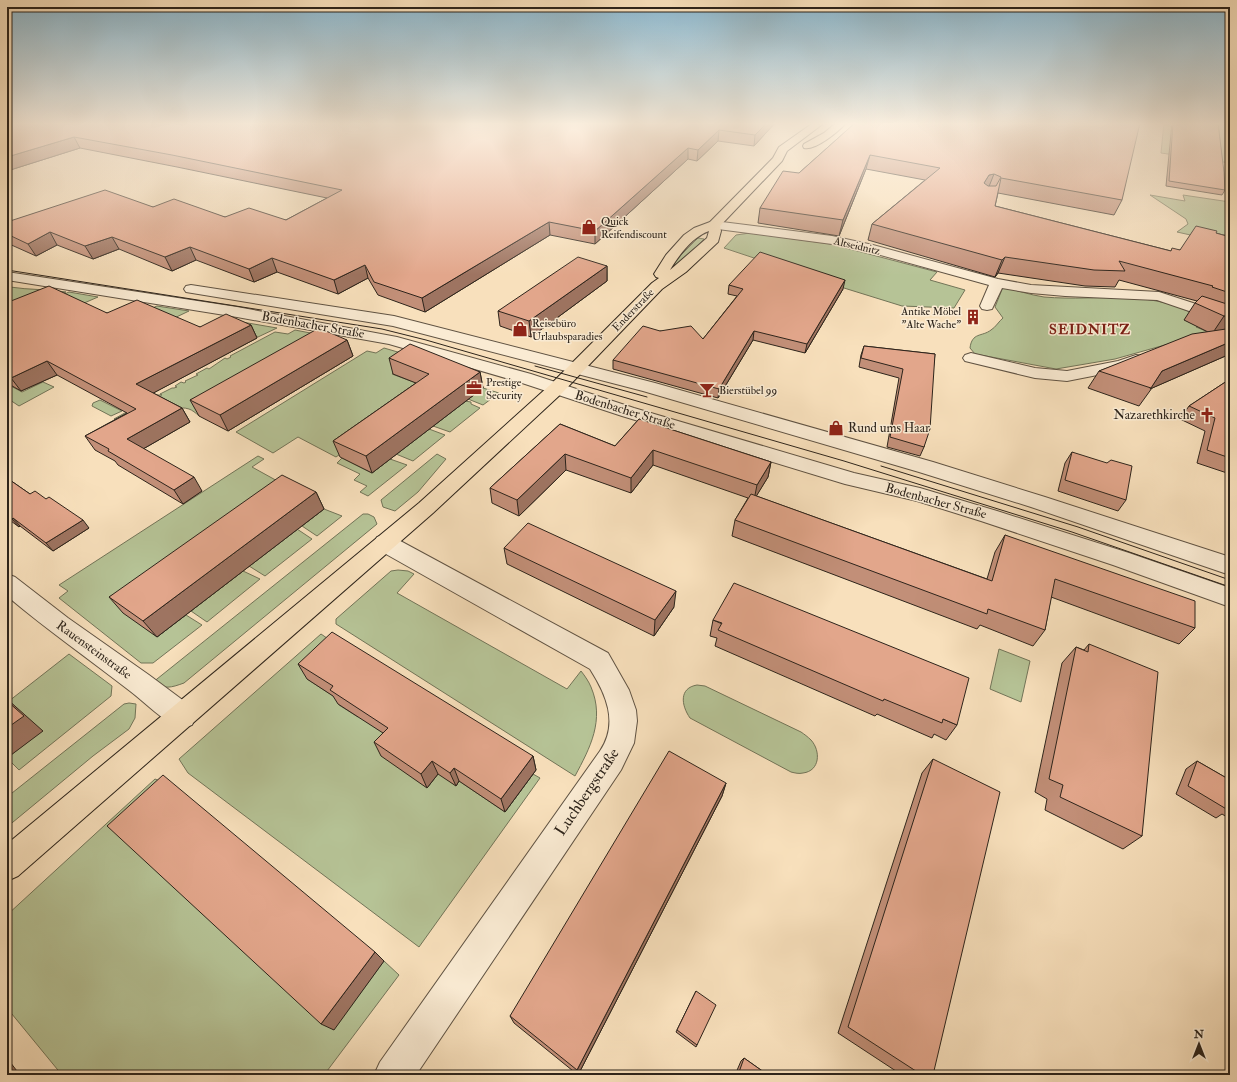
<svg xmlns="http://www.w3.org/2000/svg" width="1237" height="1082" viewBox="0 0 1237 1082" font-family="'IM FELL Double Pica',serif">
<rect width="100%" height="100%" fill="#f8e0bc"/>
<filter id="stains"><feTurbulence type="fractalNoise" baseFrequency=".005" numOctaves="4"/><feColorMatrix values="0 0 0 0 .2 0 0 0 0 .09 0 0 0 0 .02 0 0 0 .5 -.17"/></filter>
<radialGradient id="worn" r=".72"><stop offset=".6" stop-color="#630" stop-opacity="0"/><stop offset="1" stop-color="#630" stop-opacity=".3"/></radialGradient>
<g fill="#b6c396" stroke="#727458">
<path d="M1164,123H1230V163L1161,153Z"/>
<path d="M1150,195L1185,201L1183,195L1230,202V234L1204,238L1177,232L1188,224L1186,219Z"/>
<path d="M750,233L831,244L937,272L930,280L965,290L954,308L902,306L844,288L724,248L736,235Z"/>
<path d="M698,238L704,239L674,270L669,269L681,255Z"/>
<path d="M10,287C29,290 47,289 66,292L7,316V288Z"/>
<path d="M1003,287C1016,290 1030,295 1044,297C1100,302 1157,286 1206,322L1196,327L1213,334L1172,343L1115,359L1056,369L975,354L970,348C972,332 982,337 991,330C996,327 999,321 1003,318L995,307Z"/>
<path d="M69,292L98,297L75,307L56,298Z"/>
<path d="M157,306L189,311L166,322L143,312Z"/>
<path d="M242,322L277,328L258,337L233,327Z"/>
<path d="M295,330L331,337L199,416C196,413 192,410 189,409C171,403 134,422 114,419L157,395H162L160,394L172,388H174L177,387L175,386L181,382L184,383L186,382L185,381L198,375L196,374L207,368L209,369L225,358L227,359L231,357L230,356L275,332L288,334Z"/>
<path d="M384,348L408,355L409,361L392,374L416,383L425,377L440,383L336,457L298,437L273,453L236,432L367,351L376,353Z"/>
<path d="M43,382L54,387L19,406L7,398V384L22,392Z"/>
<path d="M483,388L499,393L483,405L468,399Z"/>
<path d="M100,400L122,411L111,416L92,406L93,403Z"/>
<path d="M465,401L471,402V404L480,408L450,432L433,426Z"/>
<path d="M429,429L445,435L413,461L396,454Z"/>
<path d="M437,454L446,459L418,492L395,511L383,507L381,500Z"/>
<path d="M258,456L264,459L252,467L290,488L157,637L186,615L202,625L153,663H141L59,598L68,591L59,585Z"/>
<path d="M342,458L372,473L390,459L407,465L368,496L360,492L367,486L354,480L360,474L337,463Z"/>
<path d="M324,509L342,516L317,536L302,526Z"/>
<path d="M363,514H368L374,517L377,524L184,683C170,688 166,689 152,683Z"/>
<path d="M297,529L312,539L265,576L249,566Z"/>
<path d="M398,570L408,571L414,574L397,593L567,689L581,671C585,676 589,682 591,687C605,720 590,748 575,776L336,624V619L391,571Z"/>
<path d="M243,571L260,579L207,622L191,611Z"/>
<path d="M321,634L340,647L307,679L341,701L339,705L358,717L361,714L456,786L459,781L505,812L533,774L540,778L419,947L188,773L179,759Z"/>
<path d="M999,649L1030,661L1021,702L990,689Z"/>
<path d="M69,654L112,686L111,696L19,770L7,758L42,731L9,701Z"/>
<path d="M697,685L705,686L801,732C804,734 808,737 811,740C821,751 820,771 803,773C799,774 795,773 791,772L690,718C681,705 679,688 697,685Z"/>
<path d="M129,703L136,704L135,718L129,729L93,756L7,827V797L124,704Z"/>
<path d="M155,779L179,789L333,1030L384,961L399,975L324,1075H62L7,1008V915Z"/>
</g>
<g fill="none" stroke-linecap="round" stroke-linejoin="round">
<defs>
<g id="minor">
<path d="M714,221L832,236L873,245L998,279L1031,285L1159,292L1230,315V325L1157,300L1065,296L1031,293L1002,288L992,309L987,310L982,309L980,306L989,285L866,251L832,244L710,228L708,225L710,222Z"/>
<path d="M7,272L237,307L397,337L531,374L634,408L854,473L920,488L997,511L1129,553L1230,588V607L1113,565L981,521L917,501L845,484L622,416L519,382L389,344L237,317L7,280Z"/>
<path d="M191,285L394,316L655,383L933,462L1045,497L1230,557V575L1031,507L919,472L643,391L393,326L186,292L184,289L186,286Z"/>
<path d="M971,353L1035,368L1067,371L1118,361L1136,355L1142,356L1144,360L1142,364L1128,369L1067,381L1035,378L965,361L963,358L965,355Z"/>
<path d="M385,535L393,537L608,653L629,690L636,710L637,721L634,743L621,770L416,1075H374L380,1062L600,751C619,723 606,694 590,669L377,549L374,543L377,537Z"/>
<path d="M7,574L15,577L68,618L149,675L192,707L196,716L192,725L182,728C162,721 147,704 130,691C89,659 47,630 7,596Z"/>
</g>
<g id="major">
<path d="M813,123H824L787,151L782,161L720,226L721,231L718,242L686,272L662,289L562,393L433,513L18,876L7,881V844L419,503L550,385L652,283L659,278L656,277L654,274L666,255L684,235L694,228L710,222L773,158L779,147ZM709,231L707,238L670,270C679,255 692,237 709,231Z"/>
<path d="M836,123H846C839,131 815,151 804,148L803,146L804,144L824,133Z"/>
</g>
</defs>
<use href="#minor" stroke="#605343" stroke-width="2"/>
<use href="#major" stroke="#2d241b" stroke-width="2"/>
<use href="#minor" fill="#faebd3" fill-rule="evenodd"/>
<use href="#major" fill="#f8e0bc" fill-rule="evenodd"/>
<g stroke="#2d241b" stroke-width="1">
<path d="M7,270L382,329L426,340L844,461L1072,532L1230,587"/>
<path d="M535,366L647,397"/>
<path d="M881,466L1078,527L1230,580"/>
</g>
</g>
<g fill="#c28f78" stroke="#2d241b">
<path d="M7,123H775L754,146L718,141L697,161L688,159L595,244L550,235L425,312L378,295L368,278L338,294L277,272L254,282L196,260L172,271L119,249L93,259L57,245L36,256L7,243V222L153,207L225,217L286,220L327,198L177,167L80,148L7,171Z"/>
<path d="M855,123L1122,200L1114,215L998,193L995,206L1171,251L1180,250L1216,233L1230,237V354L1152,388L1139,406L1088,388L1099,371L1208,332L1184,320L1195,303L1197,301L1119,280L1115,287L1085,286L998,273L995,277L868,240L872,224L925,180L866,169L839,236L758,223L760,208L799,173Z"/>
<path d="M1172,123H1218L1225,190L1222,195L1166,186Z"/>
<path d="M607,266V281L531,337L500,326L498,311Z"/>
<path d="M729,285L843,289L805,353L753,340L718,398L613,369V360L660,331L703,339L737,296L728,294Z"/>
<path d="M7,298L11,301L107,313L200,327L251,325L257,338L153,393L182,408L190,422L143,449L202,491L183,504L118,465L115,461L95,450L85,436L127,413L57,375L21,391L7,383Z"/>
<path d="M347,340L353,356L228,431L199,416L190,400Z"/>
<path d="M864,346L935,354L924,447L920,456L887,447L899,378L859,367L861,355Z"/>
<path d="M389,358L480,372L483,388L372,473L340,457L333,441L416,383L393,374Z"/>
<path d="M1230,379V474L1197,463L1205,431L1180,419L1189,406Z"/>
<path d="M639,419L771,462L768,477L756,496L987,579L995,552L1005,535L1195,628L1179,644L1051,597L1045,630L1033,646L980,625L977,629L732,536L735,520L748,498L653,465L631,493L566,470L519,516L492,503L490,488L560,424L615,446Z"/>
<path d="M1072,452L1126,500L1118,511L1058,491L1065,463Z"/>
<path d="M7,478L30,494L89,528L53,551L20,526L19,527L11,521L8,522L7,521Z"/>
<path d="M316,492L324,509L157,637L123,613L109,597Z"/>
<path d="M504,548L674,607L654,636L507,564Z"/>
<path d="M713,620L957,725L946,740L934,734L932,738L877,714L875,716L715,646L717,638L710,636Z"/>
<path d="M1089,644L1142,836L1123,849L1045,810L1047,799L1035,792L1062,663L1076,647L1084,650Z"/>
<path d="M298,664L533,756L536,770L505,812L459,781L456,786L438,774L427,788L381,756L374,742L383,733L338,704L333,696L307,679Z"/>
<path d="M933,759V1075H902L838,1033L922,773Z"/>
<path d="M1197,761L1230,780V819L1222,814L1216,818L1176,794L1186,769Z"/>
<path d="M726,783L722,796L578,1075L514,1023L510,1016Z"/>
<path d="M696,991L697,1045L696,1047L676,1032Z"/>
<path d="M744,1058L768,1075H735L741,1061Z"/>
</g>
<g fill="#9e7461" stroke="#2d241b">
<path d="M767,123H775L754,146L755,135Z"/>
<path d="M719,130L718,141L697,161L698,150Z"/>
<path d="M74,137L80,148L7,171V157Z"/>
<path d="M688,148V159L595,244V231Z"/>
<path d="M870,155L866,169L839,236L843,220Z"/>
<path d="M994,174L988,189L984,183L989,175Z"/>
<path d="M549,222L550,235L425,312L422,298Z"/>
<path d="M50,232L57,245L36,256L28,244Z"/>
<path d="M112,237L119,249L93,259L85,246Z"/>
<path d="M190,247L196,260L172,271L165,257Z"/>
<path d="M1005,257L998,273L995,277L1002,260Z"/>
<path d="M272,258L277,272L254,282L249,269Z"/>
<path d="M365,265L368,278L338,294L334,280Z"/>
<path d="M607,266V281L531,337L529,321Z"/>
<path d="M845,280L843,289L805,353L807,344Z"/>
<path d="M1230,315V328L1212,334L1224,316Z"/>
<path d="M251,325L257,338L144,398L136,384Z"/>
<path d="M754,331L753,340L718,398L719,389Z"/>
<path d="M347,340L353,356L228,431L220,415Z"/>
<path d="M1230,342V354L1150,389L1162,371Z"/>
<path d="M47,361L57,375L21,391L11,378Z"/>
<path d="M480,372L483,388L372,473L366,456Z"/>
<path d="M182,408L190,422L136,453L127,439Z"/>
<path d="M653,450V465L631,493V478Z"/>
<path d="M565,454L566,470L519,516L517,500Z"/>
<path d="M771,462L768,477L754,500L757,485Z"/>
<path d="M194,477L202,491L183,504L174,490Z"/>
<path d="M316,492L324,509L157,637L143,621Z"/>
<path d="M7,516L11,521L8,522L7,521Z"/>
<path d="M13,518L20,526L19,527L12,519Z"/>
<path d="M83,520L89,528L53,551L46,543Z"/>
<path d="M676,591L674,607L654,636L655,620Z"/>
<path d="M7,699L43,731L7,758Z"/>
<path d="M533,756L536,770L505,812L501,799Z"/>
<path d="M432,761L438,774L427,788L421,774Z"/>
<path d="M454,768L459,781L456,786L450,773Z"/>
<path d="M726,783L722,796L578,1075L577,1070Z"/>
<path d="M375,952L384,961L334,1030L321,1024Z"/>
<path d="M7,1058L20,1075H7Z"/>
</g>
<g fill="#e2a68b" stroke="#2d241b" fill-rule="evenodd">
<path d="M7,123H767L755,135L719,130L698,150L688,148L595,231L549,222L422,298L374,282L365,265L334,280L272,258L249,269L190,247L165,257L112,237L85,246L50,232L28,244L7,234V222L105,190L153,207L174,199L225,217L249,208L286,220L342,190L172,155L74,137L7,157Z"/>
<path d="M855,123H1140L1122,200L1001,178L995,206L1171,251L1172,248L1180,250L1196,226L1217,231L1216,233L1230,237V293L1212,287L1213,286L1119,261L1125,271L1094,270L1005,257L1002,260L872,224L940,168L870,155L843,220L760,208L783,171L799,173ZM994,174L1001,177L996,186H988L984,183L989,175Z"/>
<path d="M1173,123H1218L1224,172L1225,190L1169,181Z"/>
<path d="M760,252L845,280L807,344L754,331L719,389L613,360L643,326L660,331L691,326L703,339L743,289L729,285Z"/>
<path d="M578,257L607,266L529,321L498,311Z"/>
<path d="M49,286L107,313L137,300L200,327L226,314L251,325L136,384L182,408L127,439L194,477L174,490L108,451L109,449L85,436L136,409L47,361L11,378L7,376V298L11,301Z"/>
<path d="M1202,296L1230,305V315L1224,316L1195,303Z"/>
<path d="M319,328L347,340L220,415L190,400Z"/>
<path d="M1230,328V342L1162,371L1151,388L1099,371L1192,334L1226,329Z"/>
<path d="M410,344L480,372L366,456L333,441L429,374L389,358Z"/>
<path d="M864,346L935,354L930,429L924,447L890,437L903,369L861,358Z"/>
<path d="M1230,379V458L1207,450L1215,418L1189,406Z"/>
<path d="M639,419L771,462L757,485L653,450L631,478L565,454L517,500L490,488L560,424L615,446Z"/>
<path d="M1072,452L1107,463L1111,460L1132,466L1126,500L1065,480Z"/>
<path d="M282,475L316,492L143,621L109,597Z"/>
<path d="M7,478L30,494L35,491L46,499L49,497L83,520L46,543L13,518L12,519L7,515Z"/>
<path d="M751,494L992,581L1005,535L1195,601V628L1055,579L1045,630L988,609L987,614L735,520Z"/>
<path d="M528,523L676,591L655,620L504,548Z"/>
<path d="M734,583L969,678L957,725L943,719L942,723L884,699L883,701L718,630L722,623L713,620Z"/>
<path d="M332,632L533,756L501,799L454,768L450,773L432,761L421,774L374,742L388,728L330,690L333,686L298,664Z"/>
<path d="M1089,644L1158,672L1142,836L1060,797L1063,785L1049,779L1076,647L1088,652Z"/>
<path d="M7,701L24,716L7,728Z"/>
<path d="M669,751L726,783L577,1070L510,1016Z"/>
<path d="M933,759L1000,792L933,1075H922L848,1027Z"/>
<path d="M1197,761L1230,780V804L1228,810L1188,786Z"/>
<path d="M163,775L375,952L321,1024L107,826Z"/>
<path d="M696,991L716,1005L697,1045L677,1030Z"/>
<path d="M744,1058L768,1075H738Z"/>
</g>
<linearGradient id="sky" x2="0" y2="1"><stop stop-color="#8ab8d0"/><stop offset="0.45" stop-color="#fcf1e1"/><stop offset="1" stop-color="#fcf1e1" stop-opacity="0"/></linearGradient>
<rect width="1237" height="275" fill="url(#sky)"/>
<defs>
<symbol id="shop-bare" viewBox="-9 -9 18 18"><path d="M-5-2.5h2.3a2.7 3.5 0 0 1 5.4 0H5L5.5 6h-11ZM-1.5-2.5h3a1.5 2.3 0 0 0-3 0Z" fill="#8f2418" stroke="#faebd3" stroke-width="2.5" paint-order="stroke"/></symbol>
<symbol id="building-bare" viewBox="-9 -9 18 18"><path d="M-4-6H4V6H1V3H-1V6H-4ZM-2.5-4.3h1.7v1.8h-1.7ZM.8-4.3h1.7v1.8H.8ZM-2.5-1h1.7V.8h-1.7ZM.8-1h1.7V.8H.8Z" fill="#8f2418" stroke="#faebd3" stroke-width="2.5" paint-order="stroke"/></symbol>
<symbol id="office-bare" viewBox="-9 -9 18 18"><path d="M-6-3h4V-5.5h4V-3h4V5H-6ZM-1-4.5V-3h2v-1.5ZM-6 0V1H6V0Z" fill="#8f2418" stroke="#faebd3" stroke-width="2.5" paint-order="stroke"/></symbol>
<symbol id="bar-bare" viewBox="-9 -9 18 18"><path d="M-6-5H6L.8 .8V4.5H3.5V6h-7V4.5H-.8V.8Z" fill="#8f2418" stroke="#faebd3" stroke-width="2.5" paint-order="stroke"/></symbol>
<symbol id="church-bare" viewBox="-9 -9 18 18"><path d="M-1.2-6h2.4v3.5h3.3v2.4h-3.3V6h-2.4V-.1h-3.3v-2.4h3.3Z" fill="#8f2418" stroke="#faebd3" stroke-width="2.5" paint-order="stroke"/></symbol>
</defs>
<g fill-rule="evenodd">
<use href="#shop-bare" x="578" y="216" width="22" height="22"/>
<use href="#building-bare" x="962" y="306" width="22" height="22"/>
<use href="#shop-bare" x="509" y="318" width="22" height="22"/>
<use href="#office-bare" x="463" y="377" width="22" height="22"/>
<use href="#bar-bare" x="696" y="379" width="22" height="22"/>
<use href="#church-bare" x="1196" y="404" width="22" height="22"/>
<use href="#shop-bare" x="825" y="417" width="22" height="22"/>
</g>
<g text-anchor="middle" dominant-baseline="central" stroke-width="3" stroke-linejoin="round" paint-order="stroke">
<g font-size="11" fill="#2d241b" stroke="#faebd3" text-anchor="start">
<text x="601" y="221">Quick<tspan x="601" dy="13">Reifendiscount</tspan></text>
<text x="961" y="311" text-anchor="end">Antike Möbel<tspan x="961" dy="13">"Alte Wache"</tspan></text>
<text x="532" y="323">Reisebüro<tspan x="532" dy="13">Urlaubsparadies</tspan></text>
<text x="486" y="382">Prestige<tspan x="486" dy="13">Security</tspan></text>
<text x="719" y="390">Bierstübel 99</text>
</g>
<g font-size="11" fill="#2d241b" stroke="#faebd3">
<text transform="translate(857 246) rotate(13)">Altseidnitz</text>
<text transform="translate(633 310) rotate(-46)">Enderstraße</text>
</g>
<g font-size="13" fill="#2d241b" stroke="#faebd3">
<text transform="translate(313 325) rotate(10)">Bodenbacher Straße</text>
<text transform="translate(625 410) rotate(17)">Bodenbacher Straße</text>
<text transform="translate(936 501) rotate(15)">Bodenbacher Straße</text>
<text transform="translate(94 650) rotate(36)">Rauensteinstraße</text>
</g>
<g font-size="13" fill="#2d241b" stroke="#faebd3" text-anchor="end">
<text x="1195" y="415">Nazarethkirche</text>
<text x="848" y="428" text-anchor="start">Rund ums Haar</text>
</g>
<g font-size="14" font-weight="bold" letter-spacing="1" fill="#7a1f14" stroke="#faebd3">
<text x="1090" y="329">SEIDNITZ</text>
</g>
<g font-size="16" fill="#2d241b" stroke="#faebd3">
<text transform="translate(587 792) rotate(-56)">Luchbergstraße</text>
</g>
</g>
<rect width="1237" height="1082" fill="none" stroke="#f8e0bc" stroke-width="24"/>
<rect x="8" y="8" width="1221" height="1066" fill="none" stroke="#2d241b" stroke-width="2"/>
<rect x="12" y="12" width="1213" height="1058" fill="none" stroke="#2d241b"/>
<g transform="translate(1199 1044)" stroke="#faebd3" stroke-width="3" paint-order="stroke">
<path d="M0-3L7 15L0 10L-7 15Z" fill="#2d241b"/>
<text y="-6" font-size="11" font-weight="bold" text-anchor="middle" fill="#2d241b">N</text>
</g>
<rect width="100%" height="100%" filter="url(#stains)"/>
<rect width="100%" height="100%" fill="url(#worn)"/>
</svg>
